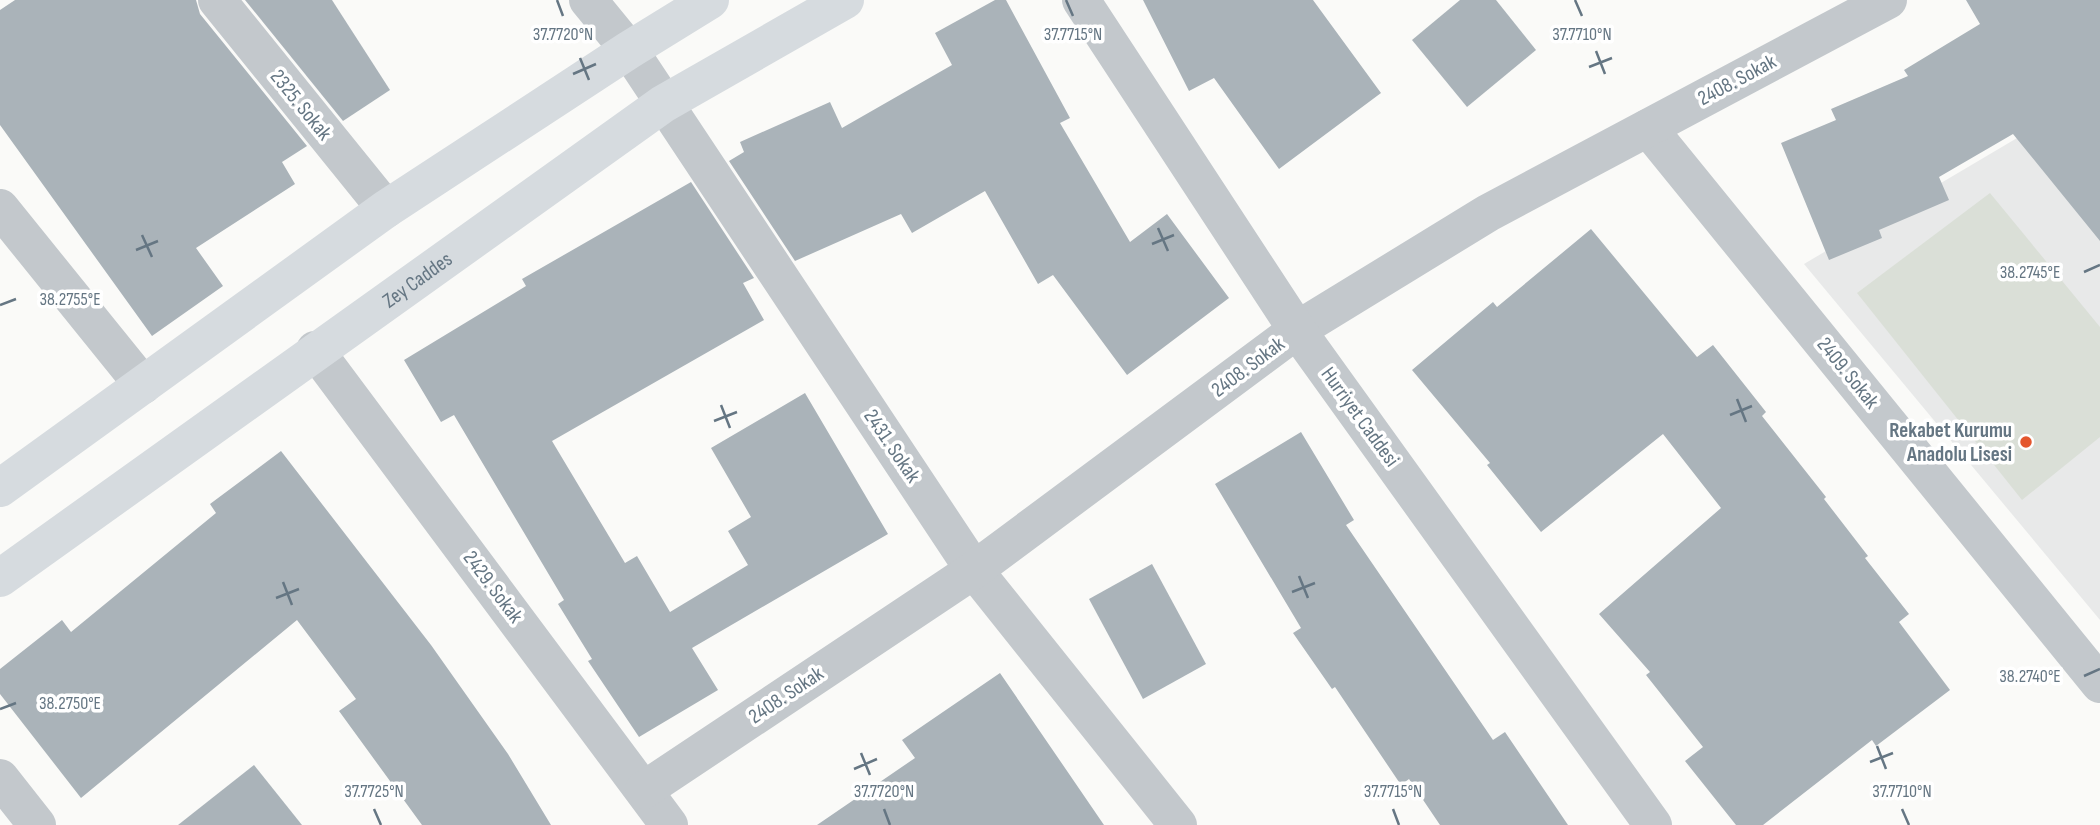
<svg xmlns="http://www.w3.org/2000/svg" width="2100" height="825" viewBox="0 0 2100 825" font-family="'Sofia Sans Condensed',sans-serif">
<rect width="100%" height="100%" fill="#fafaf8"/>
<path fill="#e8e9e9" d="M2100,89V620L1804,264Z"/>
<path fill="#dadfd7" d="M1990,193L2100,327V437L2022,500L1857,293Z"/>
<g fill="#aab3b9">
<path d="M15,0H196L200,14L307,146L282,162L295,184L196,248L223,286L152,336L0,125V10Z"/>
<path d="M245,0H332L390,90L343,121Z"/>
<path d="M995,0H1006L1070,118L1060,123L1130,242L1167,214L1229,298L1127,375L1053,275L1038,284L985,191L912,233L901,214L795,261L729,161L744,152L740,142L830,102L842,128L952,65L935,33Z"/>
<path d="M1143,0H1313L1381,93L1279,169L1214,78L1189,91Z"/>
<path d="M1460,0H1496L1536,50L1467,107L1412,40Z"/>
<path d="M1966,0H2100V241L2013,134L1939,177L1949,200L1879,230L1882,238L1829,260L1781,143L1836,120L1831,109L1908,76L1904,70L1980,24Z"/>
<path d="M691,182L754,278L743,283L764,320L552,441L625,563L637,556L670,612L748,565L728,531L751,517L711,448L805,393L888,534L692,648L718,690L639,737L588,661L592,659L558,604L564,600L454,415L441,422L404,360L526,286L522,279Z"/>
<path d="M1591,229L1697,357L1713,345L1766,412L1762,416L1826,497L1824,499L1868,556L1865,558L1909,614L1899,622L1950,690L1876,746L1872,740L1763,825H1736L1685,761L1703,747L1646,675L1650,672L1599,614L1721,508L1663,434L1541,532L1487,465L1490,463L1412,370L1493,302L1497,307Z"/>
<path d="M1301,432L1354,520L1346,525L1493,740L1505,732L1568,825H1440L1409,779L1401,785L1335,687L1332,689L1293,633L1301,628L1215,484Z"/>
<path d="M281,451L431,645L508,754L551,825H422L339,711L356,699L297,620L81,798L0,694V669L62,620L71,632L216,513L210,504Z"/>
<path d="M1152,564L1206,664L1143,699L1089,599Z"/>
<path d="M1000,673L1104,825H817L915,758L902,740Z"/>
<path d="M254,765L302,825H178Z"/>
</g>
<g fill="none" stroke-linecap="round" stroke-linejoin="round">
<g stroke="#c3c8cc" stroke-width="38">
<path d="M217,0L386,209"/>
<path d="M588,0L629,50L974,570L1178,825"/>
<path d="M1648,128L2100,684"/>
<path d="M0,208L143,385"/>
<path d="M315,350L669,825"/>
<path d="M0,778L37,825"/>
<path d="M644,790L974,570L1297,330L1488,213L1888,0"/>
</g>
<path stroke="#c3c8cc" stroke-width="38" d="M1081,0L1297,330L1653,825"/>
<g stroke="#d6dbdf" stroke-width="38">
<path d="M0,488L386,209L629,50L710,0"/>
<path id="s1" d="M0,578L663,104L845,0"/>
</g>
</g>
<path fill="none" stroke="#657683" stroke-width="2.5" d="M557,0L563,16M1066,0L1073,16M1575,0L1582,16M1596,51L1605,74M580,58L589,80M1589,67L1612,58M573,74L596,64M1158,228L1168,251M142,235L152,257M1152,244L1174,235M136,250L158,241M2084,272L2100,265M0,305L16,299M1737,399L1746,422M721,405L730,428M1730,415L1752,406M714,421L737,412M1299,576L1308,598M283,582L292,605M1292,592L1315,583M276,598L299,589M2084,676L2100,669M0,709L16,703M1877,746L1886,769M861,753L870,775M1870,762L1893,753M854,769L877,759M374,809L381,825M884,809L890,825M1393,809L1399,825M1902,809L1909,825"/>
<circle fill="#e4572e" stroke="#fff" stroke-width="2.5" cx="2026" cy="442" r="7"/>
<g text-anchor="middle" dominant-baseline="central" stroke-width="7" stroke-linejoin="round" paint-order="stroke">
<g font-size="21" fill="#657683" stroke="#fff">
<text transform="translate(1737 80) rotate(-28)">2408. Sokak</text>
<text transform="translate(301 105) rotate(51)">2325. Sokak</text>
<text stroke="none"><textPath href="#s1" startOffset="513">Zey Caddes</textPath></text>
<text transform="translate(1248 367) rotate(-37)">2408. Sokak</text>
<text transform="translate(1848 373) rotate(51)">2409. Sokak</text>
<text transform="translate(1360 417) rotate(54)">Hurriyet Caddesi</text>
<text transform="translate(892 446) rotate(56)">2431. Sokak</text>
<text transform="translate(493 587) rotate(53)">2429. Sokak</text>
<text transform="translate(786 695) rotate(-34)">2408. Sokak</text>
</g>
<g font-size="21" font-weight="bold" fill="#657683" stroke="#fff" text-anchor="end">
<text x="2012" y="430">Rekabet Kurumu<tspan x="2012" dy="24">Anadolu Lisesi</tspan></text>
</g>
</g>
<g font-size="18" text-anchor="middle" fill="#657683" stroke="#fff" stroke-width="7" stroke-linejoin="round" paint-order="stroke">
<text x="563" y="40">37.7720°N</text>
<text x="1073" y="40">37.7715°N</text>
<text x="1582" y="40">37.7710°N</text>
<text x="2030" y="278">38.2745°E</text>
<text x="70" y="305">38.2755°E</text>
<text x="2030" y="682">38.2740°E</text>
<text x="70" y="709">38.2750°E</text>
<text x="374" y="797">37.7725°N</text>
<text x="884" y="797">37.7720°N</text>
<text x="1393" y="797">37.7715°N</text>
<text x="1902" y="797">37.7710°N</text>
</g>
</svg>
